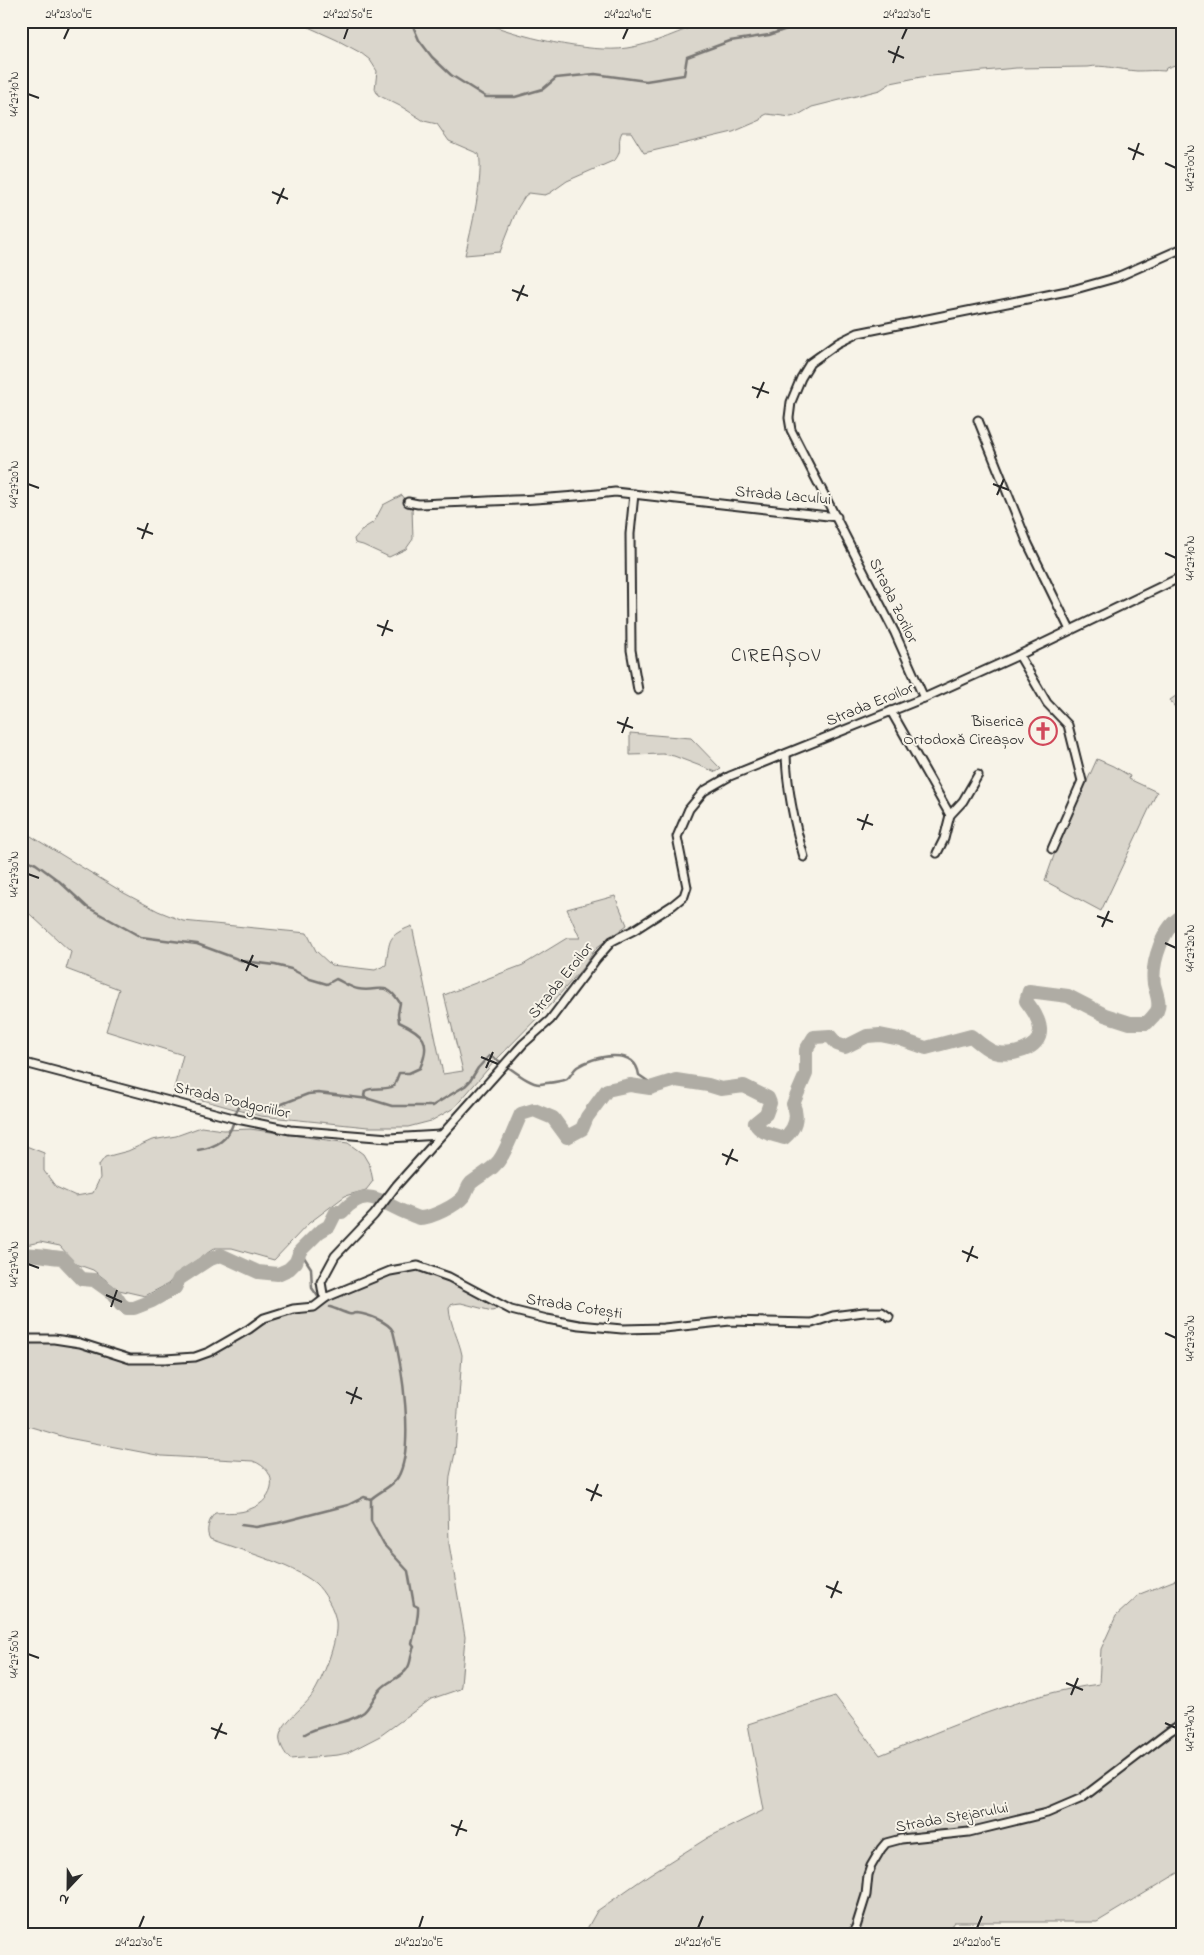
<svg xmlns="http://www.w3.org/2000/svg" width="1204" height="1955" viewBox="0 0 1204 1955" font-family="'Indie Flower',sans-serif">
<rect width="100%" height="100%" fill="#f7f3e8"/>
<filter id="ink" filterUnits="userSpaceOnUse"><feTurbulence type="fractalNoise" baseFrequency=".02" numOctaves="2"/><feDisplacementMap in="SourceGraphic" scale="10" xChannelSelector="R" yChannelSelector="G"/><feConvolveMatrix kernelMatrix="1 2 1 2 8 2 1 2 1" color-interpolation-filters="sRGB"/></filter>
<g filter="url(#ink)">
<g fill="#dad6cc" stroke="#82807c">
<path d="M295,21H481C515,36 591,54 627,48C655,44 680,31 707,21H1183V68L1175,65L1166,68L1165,71C1155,70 1146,71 1137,71C1121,70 1102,64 1088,67L1016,68L921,77L891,83L880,90L812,107L798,115L791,117L767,114L763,116L761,120L733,132L644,153L631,132H622C616,143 624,149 615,160L567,181L550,193L545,195L529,193L525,196L517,209L500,252L465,255C471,232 484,176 479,154L449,141L437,124L424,121L402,107L378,95L375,89L377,71L370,60L361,53L337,40Z"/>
<path d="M402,495L412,508L413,539L406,549L389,557L363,545L355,543L354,539L364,528L374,522L383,505Z"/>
<path d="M1183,691V719L1170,700Z"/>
<path d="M630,733L691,738L721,769L716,772L674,756L663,754L630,755Z"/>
<path d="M1097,759L1113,766L1130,776L1129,779L1157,792L1101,911L1045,881L1057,847Z"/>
<path d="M21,830L124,893L158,911L183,921L307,933L316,951L331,965L375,970L386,965C390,939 387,936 412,926L443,1074L463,1071L444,995L523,965L567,938H580L567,909L615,896L627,925L596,948L585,965L553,1002L494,1062L454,1108L431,1121L408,1127H368L260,1116L173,1092L183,1055L106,1031L119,989L66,969L71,952L21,906Z"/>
<path d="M201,1127L223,1130L250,1129L348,1143L363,1154L370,1166L373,1181L366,1190L345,1196L309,1223L274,1260L232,1248H215L180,1271L168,1284L145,1296L119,1290L93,1270L76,1264L60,1246L40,1242L21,1246V1144L44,1153V1171L56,1187L76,1196L93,1193L100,1178L99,1165L105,1157L128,1151L152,1140L176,1136Z"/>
<path d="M416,1270L432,1273L451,1281L496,1307L495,1310L492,1311L461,1303L452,1304L449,1308C450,1325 459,1339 462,1355L455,1453L450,1476L448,1505L449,1544L465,1637L461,1685L460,1689L431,1699L380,1736L347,1753L338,1755L290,1759C285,1754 278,1743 280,1735C283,1721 305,1707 313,1694C323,1678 338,1641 336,1622C335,1610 324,1591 315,1583C291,1564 240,1550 210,1539C205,1532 209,1519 215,1513C227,1512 240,1514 250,1509C276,1500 280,1471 253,1461L162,1456L68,1438L21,1424V1343H70L94,1353L127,1362L196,1360L227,1347L250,1332L276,1318L318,1309L327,1300L387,1276Z"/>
<path d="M1183,1577V1870L1097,1922H954L945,1934H584L597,1911L650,1874L709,1837L764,1810L748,1724L835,1696L880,1755C951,1727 1022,1694 1099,1684L1101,1649L1116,1616L1140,1594Z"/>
</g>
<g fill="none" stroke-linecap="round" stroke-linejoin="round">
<g stroke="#7a7874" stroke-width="2.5">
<path d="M401,21L413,26L419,40L432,57L451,75L486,97H515L543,89L556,78L595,74L646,81L684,75L687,57L730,41L769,35L810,21"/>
<path d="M21,857L36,864L59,881L87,907L141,937L197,944L243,961L275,965L291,969L310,979L327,984L336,979C343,982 351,988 358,989C379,993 385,979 400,1003L398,1014L399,1022C423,1033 432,1041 420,1068L409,1073H399L394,1086C384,1091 373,1086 365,1091L364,1096L369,1099"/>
<path d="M198,1150C217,1147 228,1140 234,1121C235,1115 236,1110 240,1106L251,1109H269L308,1094L318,1093L369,1099L392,1106H432L465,1086L470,1081L478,1068L489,1056C506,1062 526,1084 540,1084C547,1083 560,1082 567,1079C571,1076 573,1070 577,1067C594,1056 635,1046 639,1075L655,1086"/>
<path d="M300,1251L311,1268L312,1288L319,1298"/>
<path d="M241,1525L256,1527L278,1523L348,1505L364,1497L371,1499"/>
<path d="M305,1734C323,1723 347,1725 364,1712C370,1707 374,1696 380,1690C387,1681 401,1678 407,1669C412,1662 410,1654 414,1647L412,1644C414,1635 419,1615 418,1607L414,1605L408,1571L384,1545L371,1521V1499C380,1491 392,1487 398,1477C415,1447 402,1365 393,1331C388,1322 368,1314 357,1313C350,1313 356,1315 349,1314C343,1312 336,1309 330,1307"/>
</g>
<path stroke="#afaca4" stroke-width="14" d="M21,1255C36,1253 47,1257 62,1258L82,1279L94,1280L115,1295L121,1304L127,1308H134L152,1301L175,1288L179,1279L208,1260L221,1255L258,1272L278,1274L289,1269L296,1262L300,1251L319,1232L329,1226L336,1212H342C368,1183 381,1204 409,1214C412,1215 416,1217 420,1218C431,1218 456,1206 464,1196C467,1192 467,1187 471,1183C482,1174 495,1169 502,1156C510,1142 515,1127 521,1114L534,1110L553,1118L567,1137L582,1129L587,1117L607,1090L630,1085L650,1088L676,1080L708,1085L721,1089L744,1086L768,1098L770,1103L766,1114L755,1123C761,1134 773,1134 784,1138C795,1129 799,1117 793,1104L806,1074V1050L814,1037L830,1036L837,1044L845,1047L867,1036L880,1035L900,1039L926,1048L971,1036C978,1042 986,1049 994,1052C1009,1057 1042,1050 1040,1029C1039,1018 1032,1009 1026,1001L1029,991L1068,996L1105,1015L1130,1023H1147C1150,1019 1155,1015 1157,1011C1161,1003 1156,993 1154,984C1151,964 1163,925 1183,916"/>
<defs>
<g id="street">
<path d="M978,420L1028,544L1070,630"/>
<path d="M634,494L630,534L631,650L638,690"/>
<path d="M408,502L418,504C483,501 550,500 615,492L837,517"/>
<path d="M1019,655L1047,703L1068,725L1082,781L1052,849"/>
<path d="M924,698L895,633L791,430L789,418L791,402L801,378L810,363L838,343L858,333L1072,290L1115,278L1183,248"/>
<path d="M891,711L950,815"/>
<path d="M786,754C787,790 794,823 804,857"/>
<path d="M937,853L944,839L950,815L963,801L978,775"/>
<path d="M21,1062L237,1119L290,1130L389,1138L440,1135"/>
<path d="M327,1297L323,1294L321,1282L335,1256L374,1215L396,1186L523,1044L550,1020L597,958L612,941L634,930L673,905L684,896L687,887L677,837L689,809L704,791L730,776L924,698L1019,655L1183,576"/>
<path d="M21,1339H54L80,1343L130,1359H165L195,1357L209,1352L249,1329L264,1318L293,1309L314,1307L327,1297L390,1271L418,1266L449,1277L511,1310L547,1319L579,1325L622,1329L664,1328L730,1321L812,1323L833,1316L864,1312H882L889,1317"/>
<path d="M852,1934L856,1927L866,1895L868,1875L871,1866L881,1849L886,1843L901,1839L969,1832L1047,1813L1082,1798L1170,1731L1183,1723"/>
</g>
</defs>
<use href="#street" stroke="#2b2b2b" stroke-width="11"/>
<use href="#street" stroke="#f7f3e8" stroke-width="7"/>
</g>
</g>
<path fill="none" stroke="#2b2b2b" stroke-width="2" d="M64,39L69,28M344,39L348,28M623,39L628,28M902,39L907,28M888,51L904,58M893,63L899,46M28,94L39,98M1128,148L1144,155M1133,160L1139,143M1165,163L1176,168M272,192L288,199M277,204L284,188M512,290L528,296M517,301L524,285M752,387L769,393M757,398L764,382M28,484L39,488M993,484L1009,490M997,495L1004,479M137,528L153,534M142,539L148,523M1165,553L1176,558M377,625L393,631M382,636L388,620M617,722L633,728M622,733L628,717M857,819L873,825M862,830L868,814M28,874L39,878M1097,916L1113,922M1102,927L1109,911M1165,943L1176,948M241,960L258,967M246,971L253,955M481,1057L498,1064M486,1068L493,1052M722,1154L738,1161M726,1165L733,1149M962,1251L978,1258M967,1262L973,1246M28,1264L39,1268M106,1295L122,1302M111,1307L117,1290M1165,1333L1176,1338M346,1392L362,1399M351,1404L357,1387M586,1489L602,1496M591,1501L598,1484M826,1586L842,1593M831,1598L838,1581M28,1654L39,1658M1066,1683L1083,1690M1071,1695L1078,1678M1165,1723L1176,1728M211,1728L227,1734M215,1739L222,1723M451,1825L467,1831M456,1836L462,1820M139,1928L144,1916M419,1928L423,1916M698,1928L703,1916M977,1928L982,1916"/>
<defs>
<symbol id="church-ring" viewBox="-11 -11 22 22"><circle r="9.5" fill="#f7f3e8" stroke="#d1495b" stroke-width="1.5"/><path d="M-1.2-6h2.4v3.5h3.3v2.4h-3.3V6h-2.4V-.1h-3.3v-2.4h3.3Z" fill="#d1495b"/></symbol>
</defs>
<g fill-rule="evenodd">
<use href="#church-ring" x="1027" y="715" width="32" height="32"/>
</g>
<g text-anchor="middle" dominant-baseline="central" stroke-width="4" stroke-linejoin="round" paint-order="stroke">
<g font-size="16" fill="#2b2b2b" stroke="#f7f3e8">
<text transform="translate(783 496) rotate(5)">Strada Lacului</text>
<text transform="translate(893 601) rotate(64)">Strada Zorilor</text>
<text transform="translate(870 705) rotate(-22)">Strada Eroilor</text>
<text transform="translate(561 981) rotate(-51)">Strada Eroilor</text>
<text transform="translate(232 1101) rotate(13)">Strada Podgoriilor</text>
<text transform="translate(574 1307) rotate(9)">Strada Cotești</text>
<text transform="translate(952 1818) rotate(-10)">Strada Stejarului</text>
</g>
<g font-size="16" fill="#2b2b2b" stroke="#f7f3e8" text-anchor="end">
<text x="1024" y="722">Biserica<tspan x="1024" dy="18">Ortodoxă Cireașov</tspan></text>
</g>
<g font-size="19" letter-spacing="1" fill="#2b2b2b" stroke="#f7f3e8">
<text x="776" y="656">CIREAȘOV</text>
</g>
</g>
<rect width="1204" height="1955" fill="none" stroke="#f7f3e8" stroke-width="55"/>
<g transform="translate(68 1888) rotate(202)" stroke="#f7f3e8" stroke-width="4" paint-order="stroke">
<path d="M0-4L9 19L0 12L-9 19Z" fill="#2b2b2b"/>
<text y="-8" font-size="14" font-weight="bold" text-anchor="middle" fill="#2b2b2b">N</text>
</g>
<rect x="28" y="28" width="1148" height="1900" fill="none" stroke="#2b2b2b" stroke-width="2"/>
<g font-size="12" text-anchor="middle" fill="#2b2b2b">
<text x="69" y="18">24°23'00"E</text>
<text x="348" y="18">24°22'50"E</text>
<text x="628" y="18">24°22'40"E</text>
<text x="907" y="18">24°22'30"E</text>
<text transform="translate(14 94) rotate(-90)" y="4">44°27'10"N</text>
<text transform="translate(1190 168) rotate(-90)" y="4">44°27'00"N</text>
<text transform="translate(14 484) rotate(-90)" y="4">44°27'20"N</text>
<text transform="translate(1190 558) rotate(-90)" y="4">44°27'10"N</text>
<text transform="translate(14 874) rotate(-90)" y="4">44°27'30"N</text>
<text transform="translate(1190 948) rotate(-90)" y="4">44°27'20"N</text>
<text transform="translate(14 1264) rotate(-90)" y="4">44°27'40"N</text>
<text transform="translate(1190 1338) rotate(-90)" y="4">44°27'30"N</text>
<text transform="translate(14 1654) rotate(-90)" y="4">44°27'50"N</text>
<text transform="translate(1190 1728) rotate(-90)" y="4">44°27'40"N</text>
<text x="139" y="1946">24°22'30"E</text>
<text x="419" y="1946">24°22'20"E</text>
<text x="698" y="1946">24°22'10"E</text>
<text x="977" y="1946">24°22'00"E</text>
</g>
</svg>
